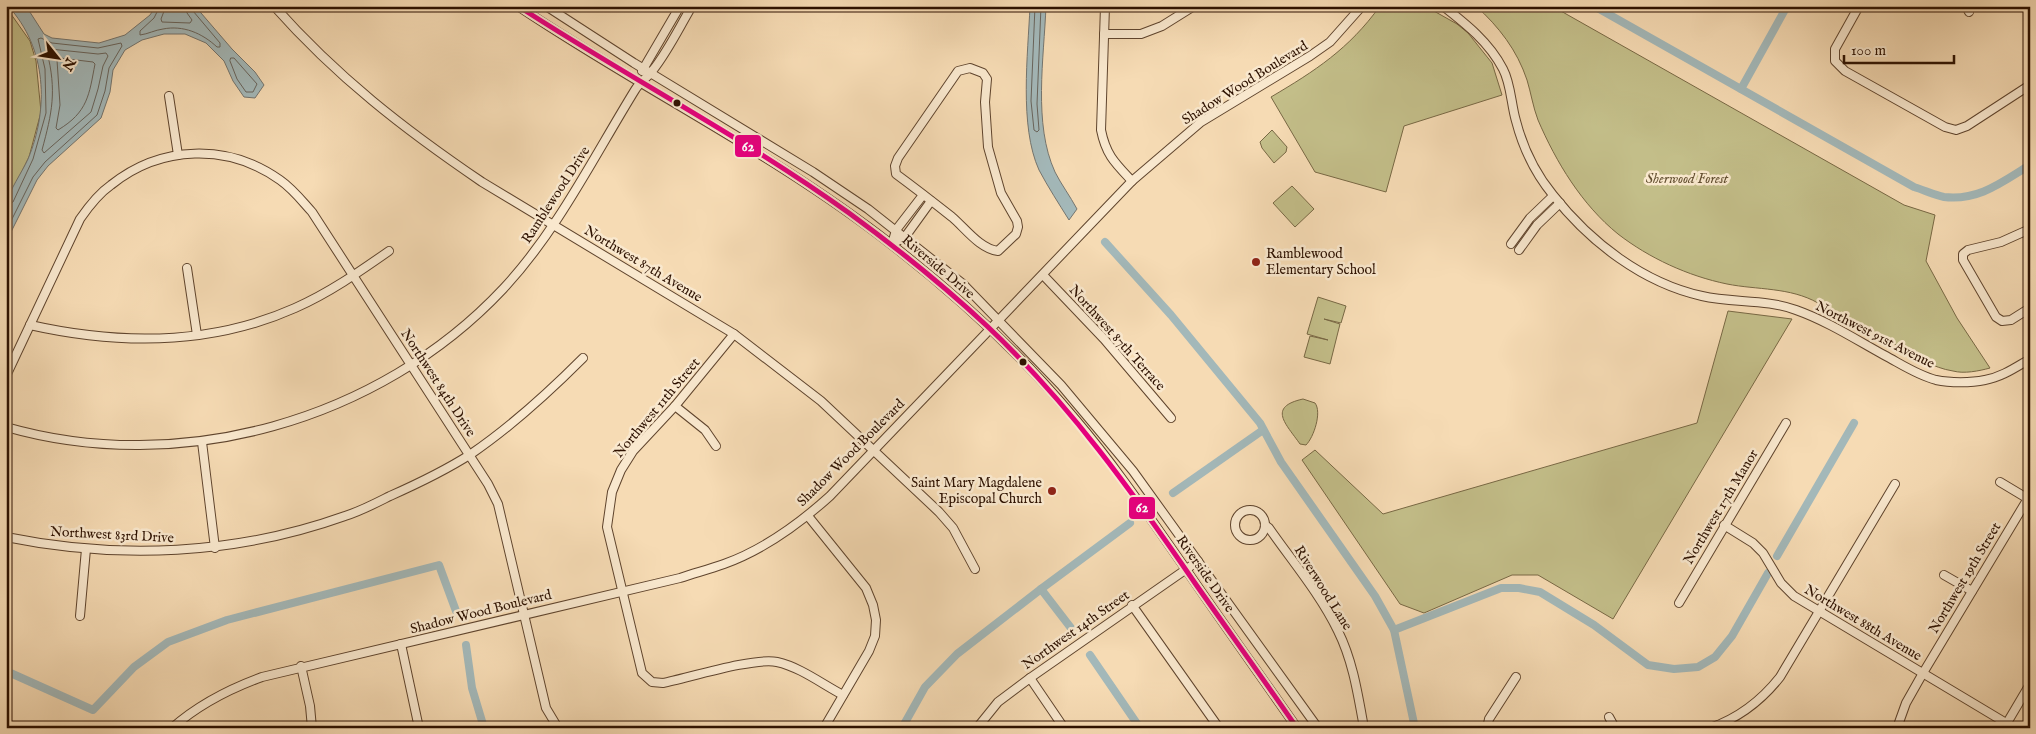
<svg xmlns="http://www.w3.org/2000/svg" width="2036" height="734" viewBox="0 0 2036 734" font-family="'IM FELL English',serif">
<rect width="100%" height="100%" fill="#f6dbb4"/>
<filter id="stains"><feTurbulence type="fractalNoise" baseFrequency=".004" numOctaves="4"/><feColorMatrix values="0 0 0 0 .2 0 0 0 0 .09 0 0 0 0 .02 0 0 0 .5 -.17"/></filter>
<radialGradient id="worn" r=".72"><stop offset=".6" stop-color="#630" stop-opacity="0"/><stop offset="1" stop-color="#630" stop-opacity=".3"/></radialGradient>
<g fill="#c3be89" stroke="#786844">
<path d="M1380,6H1425L1457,24L1468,33L1492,63L1502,95L1404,126L1386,192L1315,172L1271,97C1315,71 1349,49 1380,6Z"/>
<path d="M1476,6H1552L1904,205L1935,215L1926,261L1957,318L1990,368C1979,371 1964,374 1953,371C1933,368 1915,356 1898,346C1872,332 1845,317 1818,303C1790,287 1757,290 1727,284C1688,276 1649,258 1618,234C1582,205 1556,162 1538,120C1533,107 1531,93 1527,80C1517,50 1499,27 1476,6Z"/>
<path d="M6,7L30,41L36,61L41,112L29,157L6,204Z"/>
<path d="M1272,130L1287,147L1286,152L1274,163L1262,148L1260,142Z"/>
<path d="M1292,186L1314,209L1295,227L1273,203Z"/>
<path d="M1318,297L1346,306L1341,323L1324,319L1340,324L1330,364L1304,357L1310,336L1328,340L1307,334Z"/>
<path d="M1728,311L1792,319L1613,619L1538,575H1512L1424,613L1400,604L1302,460L1315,450L1383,514L1697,423Z"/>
<path d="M1303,399L1315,403C1322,412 1314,437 1306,445L1300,444C1286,424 1267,407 1303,399Z"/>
</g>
<g fill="#a3b8b9" stroke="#74756f">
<path d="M8,6H26L44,34L52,38L99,43L125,35L150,15L156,6H195L232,49L255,72L264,85L255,98L244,97L233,81L224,61L206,43L185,34H164L142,40L125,50L113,70L110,92L101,118L48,166L37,180L6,242C6,231 4,215 6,204C10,189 21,174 28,159C49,109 47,48 8,6Z"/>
<path d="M1030,6H1046C1044,58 1033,124 1055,172C1061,184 1070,196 1077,209L1069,220C1059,204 1048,187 1039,170C1019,126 1028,54 1030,6Z"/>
</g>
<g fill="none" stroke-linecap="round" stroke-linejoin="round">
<g stroke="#68645c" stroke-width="1">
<path d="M160,6L154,18L140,31V35C148,34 155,30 163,29C183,25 202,33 217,47H220V43L193,11L192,6"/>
<path d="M166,6L161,19L162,22L190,23L192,20L187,13L185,6"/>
<path d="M1035,6L1031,101L1034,130L1037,132L1039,130L1037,104L1041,6"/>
<path d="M50,49L98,54L106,53L108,56L103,66L98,89L91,112L44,153L42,150C52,113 57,91 47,52Z"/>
<path d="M60,58L93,62L95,64C89,95 88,112 58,130L56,128L60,105L57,60Z"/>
<path d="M231,58H234L257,84L253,92H246L237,79L230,61Z"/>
<path d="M6,205L13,202L33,159L46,113L45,69L38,39L41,38L52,43L98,48L121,43L122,46L109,68L105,91L97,115L45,162L33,177L6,231"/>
</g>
<g stroke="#a3b8b9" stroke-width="8">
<path d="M1594,6L1914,187C1924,190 1934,195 1944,197C1979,201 2002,182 2030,165"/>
<path d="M1741,89L1787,6"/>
<path d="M1105,242L1171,315L1260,423L1281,462L1375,596L1394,630L1415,728"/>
<path d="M1173,493L1263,430"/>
<path d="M1777,556L1854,423"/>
<path d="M1041,589L1071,628"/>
<path d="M1394,630L1501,588H1519L1540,592L1594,625L1648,665L1674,669L1698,667L1715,657L1732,636L1768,573"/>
<path d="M466,645L472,688L484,728"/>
<path d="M1090,655L1140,728"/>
<path d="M6,671L93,710L134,667L168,642L227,620L439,565L456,611"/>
<path d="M902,728L925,687L957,654L1041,589L1130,523"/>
</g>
<defs>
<g id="minor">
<path d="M274,6C337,77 404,129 482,182L734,334L821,401L939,512L953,528L975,569"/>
<path d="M518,6C641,89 776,154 892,245C959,297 1022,355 1076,420C1116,467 1150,518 1185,568C1222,622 1260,675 1297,728"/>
<path d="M546,6L634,63L813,172L868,209L963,284L1061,385L1133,471L1318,728"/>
<path d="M1105,6L1101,130C1106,155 1115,163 1132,181"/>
<path d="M1443,6C1466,24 1489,42 1503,69C1511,84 1511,104 1516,121C1523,148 1535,173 1553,195C1590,242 1643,283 1702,296C1732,303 1767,299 1796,310C1827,321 1855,339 1884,355C1901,364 1917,375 1936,380C1950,383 1971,383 1985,380C2002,377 2016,367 2030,359"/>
<path d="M1859,6L1835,49V61L1845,71L1945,127L1956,130L1967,126L2030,85"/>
<path d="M1966,6L1969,12"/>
<path d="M1104,34H1141L1162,26L1194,6"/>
<path d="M970,68L983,73L987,79L985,102L988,147L1001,193L1017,221L1018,227L1016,234L998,251C980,249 965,228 952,217C933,202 915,188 896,174L895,166L898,158L958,71Z"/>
<path d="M642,71L680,6"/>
<path d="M169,96L178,155"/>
<path d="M2030,229L2001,242L1968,250L1963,254V260L1996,317L2002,321L2011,320L2030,308"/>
<path d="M892,244L896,230L923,195"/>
<path d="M892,244L905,237L931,201"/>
<path d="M1511,244L1530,218L1553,196"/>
<path d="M1519,250L1537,225L1560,203"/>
<path d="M187,268L197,335"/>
<path d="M1043,275L1104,339L1171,418"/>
<path d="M30,325C119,345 210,346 295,308C329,293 359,272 389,251"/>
<path d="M734,334L675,406L633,451L621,470L612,492L607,527L642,673L652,682L663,683C688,678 755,657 777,662C800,667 822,684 843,695"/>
<path d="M6,376L80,219C89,206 98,194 111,185C161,145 228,143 280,180C293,189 302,201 312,212L488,484L498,504L546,708L558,728"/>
<path d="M675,406L705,430L716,446"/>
<path d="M6,427C180,477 379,421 503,289C558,230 593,158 635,90C640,82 647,78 653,70C668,51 679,28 692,6"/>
<path d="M202,442L215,548"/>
<path d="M2000,482L2030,500"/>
<circle cx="1250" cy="525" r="15"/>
<path d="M808,516L866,588L873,605L876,620L875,636L869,651L824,728"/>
<path d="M1265,525L1269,528C1292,561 1320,594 1338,631C1353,661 1358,695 1364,728"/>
<path d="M1724,525L1753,543L1763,553L1781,583L1794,596L2006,723"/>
<path d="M6,537C119,560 236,555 345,516C361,511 376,503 390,496C417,484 446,470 471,454C512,426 548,393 583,358"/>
<path d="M1944,575L1972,591"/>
<path d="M1679,603L1786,423"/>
<path d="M1132,605L1219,728"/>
<path d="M80,616L86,549"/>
<path d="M401,644L419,728"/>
<path d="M301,666L310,706L312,728"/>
<path d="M1030,678L1064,728"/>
<path d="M1609,717L1615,728"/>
<path d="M172,728C198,705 229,689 262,677L680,578C695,573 710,569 724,564C763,550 799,524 830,496L1132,181L1201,122L1310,56L1330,42L1362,6"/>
<path d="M977,728L998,702L1030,678L1198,561"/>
<path d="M1487,728L1489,719L1516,677"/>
<path d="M1710,728C1739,718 1761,701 1780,677L1895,484"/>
<path d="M1897,728L1906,703L1923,673L2030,495"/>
<path d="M2004,728L2030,684"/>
</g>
</defs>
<use href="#minor" stroke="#5f442d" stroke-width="10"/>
<use href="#minor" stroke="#f9e8ce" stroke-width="8"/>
<defs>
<path id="bus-1" d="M518,6C627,77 743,137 849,213C897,248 943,285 987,326C1069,403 1134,494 1197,586C1230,633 1264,680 1297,728"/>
</defs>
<use href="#bus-1" stroke="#f9e8ce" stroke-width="9"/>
<use href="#bus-1" stroke="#e5007d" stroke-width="5"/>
</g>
<g fill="#2d1100" stroke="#f9e8ce" stroke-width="2">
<circle cx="677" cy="103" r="4.5"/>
<circle cx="1023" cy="362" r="4.5"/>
</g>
<g fill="#8f2418" stroke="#f9e8ce" stroke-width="2">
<circle cx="1256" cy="262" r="5"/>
<circle cx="1052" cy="491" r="5"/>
</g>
<g text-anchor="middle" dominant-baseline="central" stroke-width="5" stroke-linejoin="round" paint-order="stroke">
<g font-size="14" fill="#2d1100" stroke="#f9e8ce">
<text transform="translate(1245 83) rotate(-32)">Shadow Wood Boulevard</text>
<text transform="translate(556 195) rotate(-57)">Ramblewood Drive</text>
<text transform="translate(643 264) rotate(31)">Northwest 87th Avenue</text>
<text transform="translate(938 267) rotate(40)">Riverside Drive</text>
<text transform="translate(1875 335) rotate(27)">Northwest 91st Avenue</text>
<text transform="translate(1117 338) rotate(48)">Northwest 87th Terrace</text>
<text transform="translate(438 383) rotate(57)">Northwest 84th Drive</text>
<text transform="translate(657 408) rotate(-50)">Northwest 11th Street</text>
<text transform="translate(851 453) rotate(-45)">Shadow Wood Boulevard</text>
<text transform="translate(1721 507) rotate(-59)">Northwest 17th Manor</text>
<text transform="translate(112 535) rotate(3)">Northwest 83rd Drive</text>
<text transform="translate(1205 574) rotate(55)">Riverside Drive</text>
<text transform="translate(1965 578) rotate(-59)">Northwest 19th Street</text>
<text transform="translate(1323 588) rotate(58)">Riverwood Lane</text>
<text transform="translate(481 612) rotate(-14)">Shadow Wood Boulevard</text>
<text transform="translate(1863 623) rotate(31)">Northwest 88th Avenue</text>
<text transform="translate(1076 630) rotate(-35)">Northwest 14th Street</text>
</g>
<g font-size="14" font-style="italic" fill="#624e30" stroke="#f9e8ce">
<text x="1687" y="179">Sherwood Forest</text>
</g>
<g font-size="14" fill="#2d1100" stroke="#f9e8ce" text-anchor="start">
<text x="1266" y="254">Ramblewood<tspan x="1266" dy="16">Elementary School</tspan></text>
<text x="1042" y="483" text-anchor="end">Saint Mary Magdalene<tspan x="1042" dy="16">Episcopal Church</tspan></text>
</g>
</g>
<g stroke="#f9e8ce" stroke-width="2">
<rect x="734" y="134" width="28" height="24" rx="5" fill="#e5007d"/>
<rect x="1128" y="496" width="28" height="24" rx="5" fill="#e5007d"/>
</g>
<g font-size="14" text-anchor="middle" font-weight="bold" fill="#fff">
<text x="748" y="151">62</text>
<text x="1142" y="512">62</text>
</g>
<rect width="2036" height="734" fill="none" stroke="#f6dbb4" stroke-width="25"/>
<rect x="8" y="8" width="2021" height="719" fill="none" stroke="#2d1100" stroke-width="2.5"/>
<rect x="12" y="12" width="2011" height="709" fill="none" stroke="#2d1100"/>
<g transform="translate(58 58) rotate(120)" stroke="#f9e8ce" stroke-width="4" paint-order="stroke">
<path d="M0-4L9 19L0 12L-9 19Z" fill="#2d1100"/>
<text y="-8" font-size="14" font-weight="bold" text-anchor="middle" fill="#2d1100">N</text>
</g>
<path d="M1844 55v8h110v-8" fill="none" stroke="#2d1100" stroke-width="2.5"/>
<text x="1851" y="55" font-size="15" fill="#2d1100" stroke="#f9e8ce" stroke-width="4" paint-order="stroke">100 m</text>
<rect width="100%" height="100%" filter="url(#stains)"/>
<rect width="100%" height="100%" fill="url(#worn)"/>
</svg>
